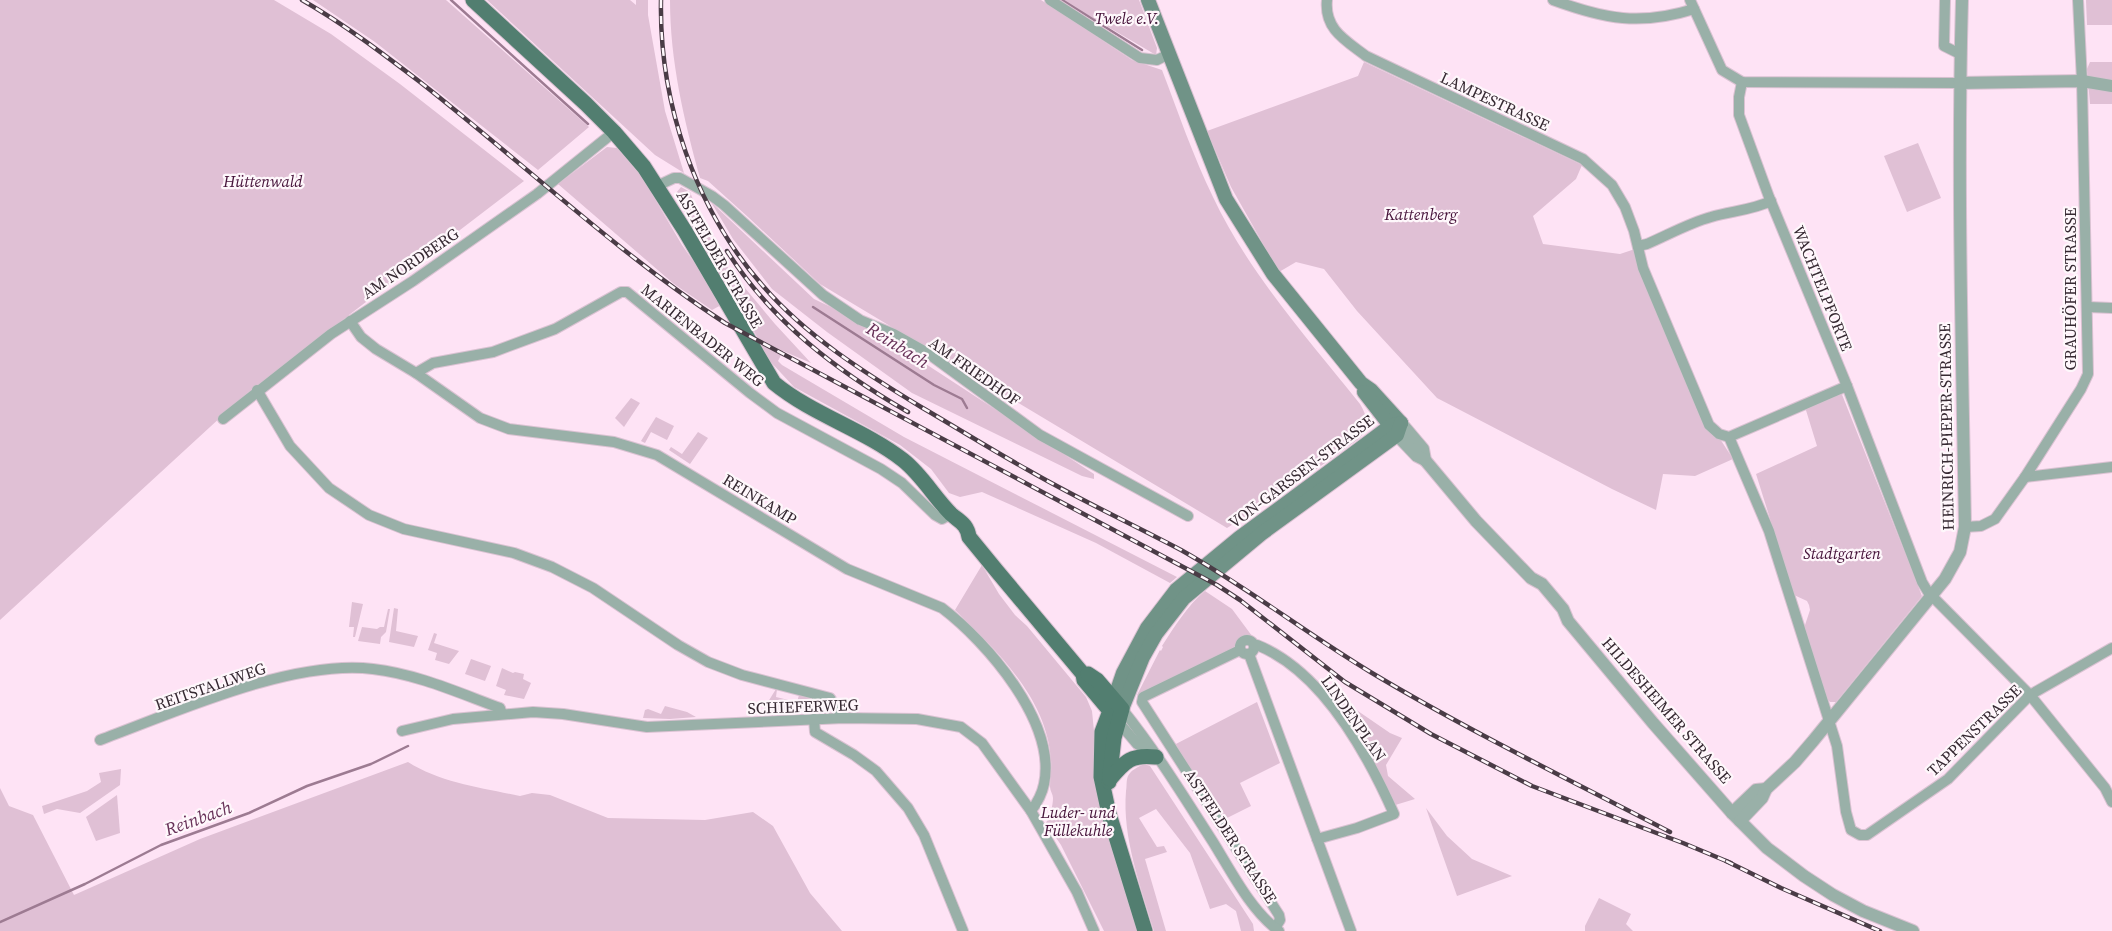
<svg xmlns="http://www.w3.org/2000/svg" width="2112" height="931" viewBox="0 0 2112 931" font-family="'Source Serif 4',serif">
<rect width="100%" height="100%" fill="#fee3f5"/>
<g fill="#e0c0d5">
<path d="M0,0H274L331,34L400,84L524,181L247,393L0,620Z"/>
<path d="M313,0H446L589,127L538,170L375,42Z"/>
<path d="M487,0H630L636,5V0H648V15L665,111L684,173L655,155Z"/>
<path d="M670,0H1041L1132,60L1162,70C1178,112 1193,156 1213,197C1248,272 1309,340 1360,404C1368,417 1368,426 1360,438L1283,493L1227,528L820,284L748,217L708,181L700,178C684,120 670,61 670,0Z"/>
<path d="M1062,0H1139L1157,48L1156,55Z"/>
<path d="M2086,0H2112V25H2087Z"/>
<path d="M1364,62L1582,165L1576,179L1533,216L1543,244L1620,254L1638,248L1713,428L1733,459L1695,476L1663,474L1656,510L1612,489L1437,398L1357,311L1324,269L1296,262L1279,272L1231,187L1207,131L1358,76Z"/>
<path d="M2090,62H2112V104H2090L2087,69Z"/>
<path d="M1918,143L1941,198L1907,212L1884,156Z"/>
<path d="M607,147L617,148L642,177L682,245L723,304L712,310L674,284L558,184Z"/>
<path d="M681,187L690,192L703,225L724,263L775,324L811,363L783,351L778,361L782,365L904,437L1177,577L1170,583L1096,543L982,492L960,497L949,493L931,469L900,445L794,387L768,359L754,331L693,231L676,193Z"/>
<path d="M711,202L814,299L860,321L1094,474V479L1082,476L912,393L827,332L772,289L733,239Z"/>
<path d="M1841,392L1922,596L1836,702H1830L1826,698L1804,628L1810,610L1809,605L1807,601L1794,595L1756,474L1817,446L1805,407Z"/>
<path d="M631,398L640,403L624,427L615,418Z"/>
<path d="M656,417L674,426L667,440L651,432L645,443L641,441Z"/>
<path d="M698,432L708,438L690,464L669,450L671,447L682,454Z"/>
<path d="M982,565L999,594L1015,615L1027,626L1086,697L1092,711L1094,731L1097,735L1141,931H1104L1061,845L1046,823C1050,816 1053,806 1053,798C1053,794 1050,791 1050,787C1050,778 1052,769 1051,760C1047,698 997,651 955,610Z"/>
<path d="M1205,591L1232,609L1255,640L1137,695L1160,650L1161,651L1163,647L1162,646C1175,626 1187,606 1205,591Z"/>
<path d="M352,602L363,604L355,637H353L354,627H349Z"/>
<path d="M394,608L398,609L396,631L418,636L414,647L389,642Z"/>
<path d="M388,609H390L386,632L381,637L380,644L358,641L362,627L377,629L380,627H384Z"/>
<path d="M434,633L437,634L434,643L459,651L449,664L435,660L437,653L428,650Z"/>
<path d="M471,659L491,666L485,681L465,674Z"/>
<path d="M502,668L513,673L515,672L524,674L523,679L531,683L524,699L504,695L506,690L496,686Z"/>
<path d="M1320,685L1390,733L1402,738L1386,765L1388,776L1415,799L1392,806Z"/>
<path d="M776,689H777L776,697L797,702L799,695L811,698L815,702L814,707L810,710L761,713Z"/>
<path d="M1257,702L1280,763L1240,783L1251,806L1221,821L1172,746Z"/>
<path d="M665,706L687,712L696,717L670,719L643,718L645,710L648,709L661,714Z"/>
<path d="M408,762C441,783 483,788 520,796L532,793L550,795L608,818L705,820L753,812L773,826L810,893L842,931H0V788L9,806L33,815L74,895L200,839Z"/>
<path d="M1144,764L1150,766L1253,924L1254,931H1241L1236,911L1226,904L1210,909L1190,853L1156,809L1139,818L1157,847L1164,846L1167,852L1145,859L1166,931H1154C1141,887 1122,838 1126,791C1127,787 1126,780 1128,776C1131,770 1138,767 1144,764Z"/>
<path d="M121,769L120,785L80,813L57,809L44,814L42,806L87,791L101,782L99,773Z"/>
<path d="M117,795L120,833L96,841L86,817Z"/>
<path d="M1426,808L1447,836L1472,859L1512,876L1457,896Z"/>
<path d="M1599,898L1631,914L1626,924L1633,931H1585V926Z"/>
</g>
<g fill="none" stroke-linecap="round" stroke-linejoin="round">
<g stroke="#9d7b92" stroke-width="2.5">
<path d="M451,0L588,124"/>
<path d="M1062,0L1142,50"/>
<path d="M813,307L934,385L962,399L967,408"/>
<path d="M0,922L85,884L161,845L249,813L307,786L371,764L408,746"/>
</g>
<defs>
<g id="minor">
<path d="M1050,0L1140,58L1157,60L1169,54"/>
<path d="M1327,0C1324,29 1345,40 1366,56L1583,159L1612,185L1625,207L1634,231L1643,268L1709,425L1719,434L1729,437L1847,386"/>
<path d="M1553,0C1605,19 1640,26 1694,9"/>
<path d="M1690,0L1722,70L1742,82L1959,83"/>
<path d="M1945,0L1944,46L1960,54"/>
<path d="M1742,82L1739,97V115L1769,197L1847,386L1922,582L1928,592L2030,695L2105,788L2112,802"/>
<path d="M657,186L674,178H680L712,196L724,205L823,295L860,320L894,334L926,352L1040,435L1188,516"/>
<path d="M1638,246L1647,244C1668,235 1689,223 1711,217C1731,211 1753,210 1771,201"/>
<path d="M2088,307L2112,308"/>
<path d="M350,321L361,337L376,349L416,373L480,418L509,429L614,442L657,455L847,569L942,608C987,642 1057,723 1044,784C1042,794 1037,803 1031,811"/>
<path d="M416,373L433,363L493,352L555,329L621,292H627L750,393L777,413L881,469L902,483L935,515L942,519L951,514"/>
<path d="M257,390L290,446L329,488L369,515L404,529L514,553L552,567L593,588L678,645L708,662L742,675L830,698L844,718"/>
<path d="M223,419L331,334L413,281L537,194L614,132"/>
<path d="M1729,437L1769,531L1837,746L1846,812L1851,830L1860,835H1867L1948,779L2030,695L2112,648"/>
<path d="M2025,477L2112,467"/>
<path d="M1965,527L1981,526L1995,519L2025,477L2081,389L2088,374L2082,81L2078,0"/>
<circle cx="1247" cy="647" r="7"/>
<path d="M1254,645H1257C1322,671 1367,753 1394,814L1357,828L1317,839"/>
<path d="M1240,650L1143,697L1142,702L1279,915L1280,920L1275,928"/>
<path d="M1249,654L1351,931"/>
<path d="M1122,709C1156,751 1184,797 1213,842C1231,871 1251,911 1279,931"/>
<path d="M814,719L815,732L854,755L876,771L908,808L924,835L963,931"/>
<path d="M1116,719L1137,744L1153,755"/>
<path d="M402,731L453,719L533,712L563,714L647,727L844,718L917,719L961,727L982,743L1031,811L1077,892L1094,931"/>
<path d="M100,740C176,712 292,659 373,669C417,674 459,693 500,708L502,714"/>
</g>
<g id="tertiary">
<path d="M1959,83L2082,81L2112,86"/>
<path d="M1401,423L1423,449L1425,460L1476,521L1531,578L1542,584L1563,609L1568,621L1653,723L1732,813L1767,848L1804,876L1833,895L1863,911L1913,931"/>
<path d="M1397,435L1417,456L1425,460"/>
<path d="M1732,813L1756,790L1766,789"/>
<path d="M1740,821L1762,798L1766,789L1795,762L1813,741L1945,579L1960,552L1965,527C1962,351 1957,176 1962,0"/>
</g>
<g id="secondary">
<path d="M1148,0L1226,199L1273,274L1361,383L1371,390L1401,423"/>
<path d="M1364,392L1395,432"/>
<path d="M1111,708L1123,673L1147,628L1176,590L1239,538L1377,436L1390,426L1401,423"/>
<path d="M1122,709L1143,657L1156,634L1184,598L1261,534L1397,435L1401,423"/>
</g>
<g id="primary">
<path d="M473,0L586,104L614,132L644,167L685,231L774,383C813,415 863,429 903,460C922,475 934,497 951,514C960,522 967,524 969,537L996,570L1083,674L1084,680L1110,711L1102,732L1101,777L1109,814L1145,931"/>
<path d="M1088,674L1097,680L1122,709L1114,738L1109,782"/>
<path d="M1110,779C1125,761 1132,754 1156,757"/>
</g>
</defs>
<use href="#minor" stroke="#dac2d2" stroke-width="12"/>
<use href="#tertiary" stroke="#dac2d2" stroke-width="14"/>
<use href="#secondary" stroke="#dac2d2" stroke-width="16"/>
<use href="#primary" stroke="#dac2d2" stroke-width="17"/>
<use href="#minor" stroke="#99b0a8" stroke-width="10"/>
<use href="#tertiary" stroke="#99b0a8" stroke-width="12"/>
<use href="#secondary" stroke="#709387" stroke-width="14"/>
<use href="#primary" stroke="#527e70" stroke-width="15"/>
<defs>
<g id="rail">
<path d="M302,0C344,24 382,53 420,82C522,162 617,253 725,323L1217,585L1240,600L1345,682L1431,734L1532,786L1683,843L1731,863"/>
<path d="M661,0C659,102 695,209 763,286C806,336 865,373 921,407C957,428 992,450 1028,470C1078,499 1130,523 1181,550C1247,587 1307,634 1372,673C1469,731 1570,780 1670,832"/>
<path d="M727,251C772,322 837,371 908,412"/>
<path d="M1726,861L1781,888L1880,931"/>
</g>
</defs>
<use href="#rail" stroke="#4a3c46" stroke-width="4.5"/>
<use href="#rail" stroke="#fef7fb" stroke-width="2.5" stroke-dasharray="8" stroke-linecap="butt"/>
</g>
<g text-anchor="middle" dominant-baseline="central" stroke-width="4.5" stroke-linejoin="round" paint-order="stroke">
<g font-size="16" font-style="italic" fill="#441138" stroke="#fef7fb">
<text x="1127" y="18">Twele e.V.</text>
<text x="263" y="181">Hüttenwald</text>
<text x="1421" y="214">Kattenberg</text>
<text x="1842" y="553">Stadtgarten</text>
<text x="1078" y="812">Luder- und<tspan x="1078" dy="18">Füllekuhle</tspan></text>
</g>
<g font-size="16" fill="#362932" stroke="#fef7fb">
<text transform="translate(1495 101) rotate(25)">LAMPESTRASSE</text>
<text transform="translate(720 259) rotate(60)">ASTFELDER STRASSE</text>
<text transform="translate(410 263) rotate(-34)">AM NORDBERG</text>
<text transform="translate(1823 288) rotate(68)">WACHTELPFORTE</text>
<text transform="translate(2070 289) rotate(-90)">GRAUHÖFER STRASSE</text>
<text transform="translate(703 335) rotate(39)">MARIENBADER WEG</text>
<text transform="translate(975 371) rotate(35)">AM FRIEDHOF</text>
<text transform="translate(1946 427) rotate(-91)">HEINRICH-PIEPER-STRASSE</text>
<text transform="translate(1301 471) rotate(-37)">VON-GARSSEN-STRASSE</text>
<text transform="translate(760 499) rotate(31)">REINKAMP</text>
<text transform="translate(210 686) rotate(-19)">REITSTALLWEG</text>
<text transform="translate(803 706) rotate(-2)">SCHIEFERWEG</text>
<text transform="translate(1667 710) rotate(49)">HILDESHEIMER STRASSE</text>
<text transform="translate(1354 718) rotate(55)">LINDENPLAN</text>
<text transform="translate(1974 730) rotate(-44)">TAPPENSTRASSE</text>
<text transform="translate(1231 836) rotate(57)">ASTFELDER STRASSE</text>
</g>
<g font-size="18" font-style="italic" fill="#673158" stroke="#fef7fb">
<text transform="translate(898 345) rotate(32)">Reinbach</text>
<text transform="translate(198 818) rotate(-20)">Reinbach</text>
</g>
</g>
</svg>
